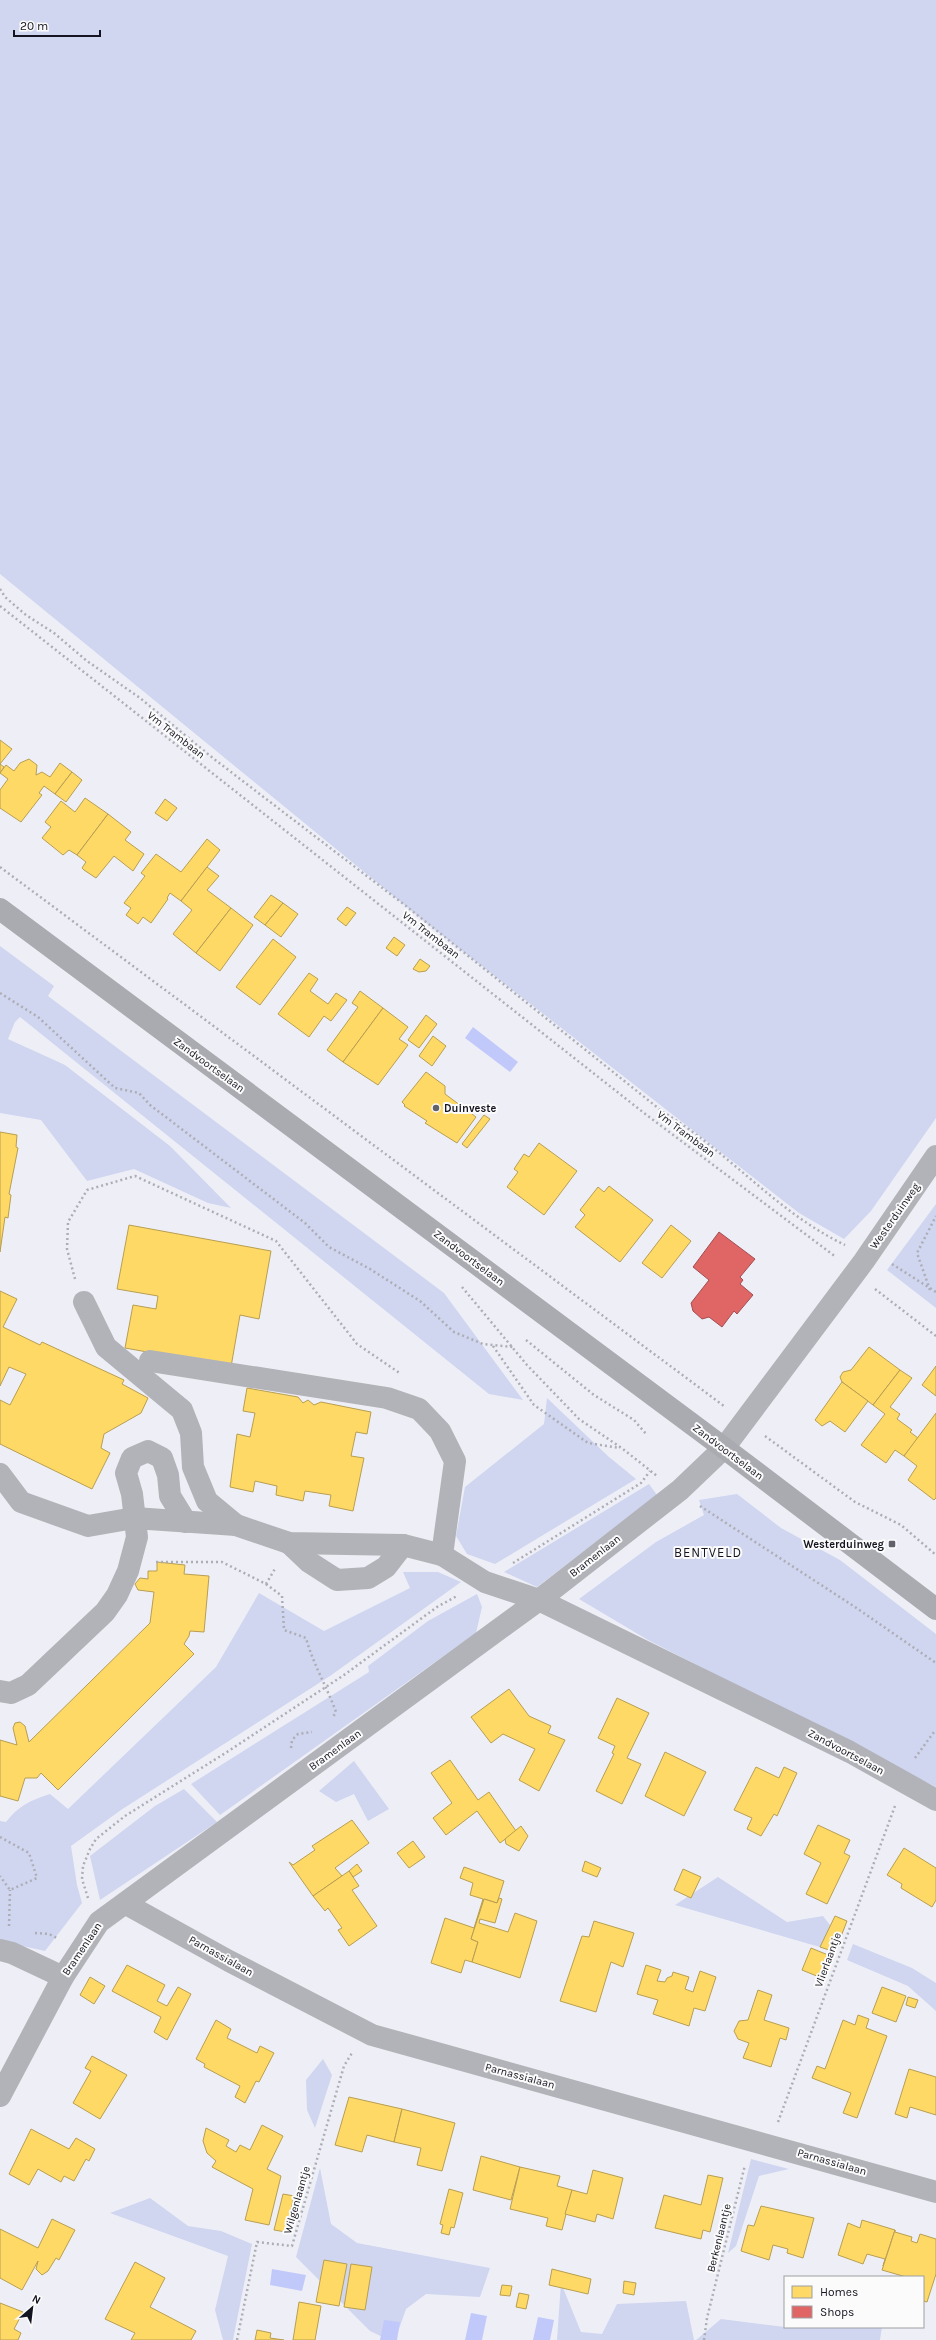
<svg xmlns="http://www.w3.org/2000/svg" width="936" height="2340" viewBox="0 0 936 2340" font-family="Karla,sans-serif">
<rect width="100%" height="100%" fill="#eeeff6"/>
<g fill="#d0d5f0">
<path d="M0,0H936V1118L871,1211L844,1239L799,1213L424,921L0,574Z"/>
<path d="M0,946L54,986L48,996L444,1293L523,1400L489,1394L20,1017L15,1022L8,1039L65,1065L170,1146L231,1208L208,1203L134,1169L87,1181L41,1120L0,1113Z"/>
<path d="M936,1204V1308L887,1270Z"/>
<path d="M547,1398L609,1457L636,1479L495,1564L467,1554L456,1536L465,1487L544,1424Z"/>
<path d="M649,1484L657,1495L537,1587L504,1572Z"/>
<path d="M737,1494L781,1528L840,1560L936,1634V1787L648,1640L579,1599L656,1542L704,1515L699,1500Z"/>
<path d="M403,1572H438L461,1582L330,1676L121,1810L71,1846L77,1885L82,1903L45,1951L0,1941V1821L6,1822C18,1806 31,1800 50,1794L68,1809L216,1667L259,1593L324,1631L410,1588Z"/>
<path d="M477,1594L482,1607L476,1633L220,1815L191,1784L369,1672L368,1666L428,1621Z"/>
<path d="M354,1761L389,1809L368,1821L354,1794L336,1802L319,1791Z"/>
<path d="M184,1789L217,1822L100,1900L90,1856L155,1806Z"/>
<path d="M718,1877L787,1922L823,1916L837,1934L830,1950L675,1905Z"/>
<path d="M853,1944L912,1968L936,1983V2011L908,1986L847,1960Z"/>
<path d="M323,2059L332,2075L315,2128L307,2110L306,2080Z"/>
<path d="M751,2159L789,2169L759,2176L736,2246L728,2253Z"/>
<path d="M320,2168L331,2224L357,2243L490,2268L480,2297L426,2294L406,2309L395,2340H389L370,2331L296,2257Z"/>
<path d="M150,2198L188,2226L221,2231L252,2244L233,2340H223L215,2310L228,2256L110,2213Z"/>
<path d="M561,2283L581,2332L602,2334L617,2304L686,2301L694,2340H557Z"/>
<path d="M721,2319L785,2327H882L880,2340H696Z"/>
</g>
<g fill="#c1c9fa">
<path d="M473,1027L518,1062L510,1072L465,1038Z"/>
<path d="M272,2269L306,2275L302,2291L270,2285Z"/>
<path d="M471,2313L487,2316L482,2340H465Z"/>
<path d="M538,2317L554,2320L550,2340H533Z"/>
<path d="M384,2320L400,2322L397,2340H380Z"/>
</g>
<g fill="#ffd966" stroke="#b89e51">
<path d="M0,740L12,749L0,764L4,767L0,773Z"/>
<path d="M29,759L37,765L36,775L42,772L50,777L60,763L72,772L55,794L44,786L39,793L42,795L21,822L0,808V790L8,779L0,773L6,765L14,771L20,763Z"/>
<path d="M72,772L82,780L66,802L55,794Z"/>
<path d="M85,798L108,814L77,855L69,850L63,855L42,838L51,827L45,822L61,801L75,812Z"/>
<path d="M165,799L177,808L167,821L155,813Z"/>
<path d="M108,814L131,832L125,840L144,854L133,871L114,856L96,878L84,870L82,868L86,862L77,855Z"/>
<path d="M207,839L220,850L181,901L170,893L167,898L168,899L151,923L143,917L138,924L126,915L131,908L124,903L145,876L141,873L156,854L181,872Z"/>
<path d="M207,867L219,876L207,890L231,908L196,953L173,934L192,910L181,901Z"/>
<path d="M271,895L283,903L265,925L254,917Z"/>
<path d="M283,903L298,914L281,937L265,925Z"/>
<path d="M347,907L356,913L346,926L337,919Z"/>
<path d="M231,908L253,925L220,971L196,953Z"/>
<path d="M394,937L405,945L397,956L386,948Z"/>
<path d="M273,939L296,957L260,1005L236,987Z"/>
<path d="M420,959L430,966L426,971L419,972L413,969Z"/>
<path d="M309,973L318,979L310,991L328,1004L336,993L347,1000L331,1021L324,1016L309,1037L278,1014Z"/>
<path d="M360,991L383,1008L343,1062L327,1050L358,1007L352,1003Z"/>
<path d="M383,1008L408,1027L399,1039L408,1045L378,1085L343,1062Z"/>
<path d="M426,1015L437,1024L419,1048L408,1040Z"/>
<path d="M433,1036L446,1046L432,1066L419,1056Z"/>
<path d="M426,1072L445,1086V1094L476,1117L457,1143L425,1123L427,1121L404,1106L405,1105L402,1102Z"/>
<path d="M484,1115L490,1119L467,1148L462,1144Z"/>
<path d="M0,1132L17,1135L16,1147L18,1148L9,1194L11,1195L8,1218L5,1217L0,1252Z"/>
<path d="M539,1143L577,1171L544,1215L507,1187L518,1172L514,1169L524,1154L529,1157Z"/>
<path d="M609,1186L653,1220L620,1262L575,1227L585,1215L580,1210L598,1187L604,1192Z"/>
<path d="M129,1225L271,1251L259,1319L240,1315L231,1367L125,1348L133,1305L156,1309L158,1296L117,1289Z"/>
<path d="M671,1225L691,1241L662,1278L642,1263Z"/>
<path d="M0,1291L17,1299L3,1327L40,1345L42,1342L124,1380L122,1384L148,1398L141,1413L104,1434L101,1448L110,1453L92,1489L0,1444V1400L10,1405L26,1374L9,1367L0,1386Z"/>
<path d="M869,1347L900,1370L873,1405L842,1382L840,1377L843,1372L851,1370Z"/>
<path d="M936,1366V1396L922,1385Z"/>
<path d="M900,1370L912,1378L890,1407L900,1414L897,1419L912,1430L910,1432L918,1438L904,1456L895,1450L886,1463L861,1445L885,1414L873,1405Z"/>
<path d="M842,1382L868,1401L845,1432L830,1421L822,1426L815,1420Z"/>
<path d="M247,1388L298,1397L303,1403L308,1400L314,1405L321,1402L371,1412L367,1434L356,1432L351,1456L364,1458L353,1511L329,1506L331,1495L305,1491L303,1501L276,1495L277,1486L255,1481L253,1492L230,1487L237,1434L250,1437L255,1413L243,1411Z"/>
<path d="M936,1413V1498L934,1500L908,1480L917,1466L904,1456Z"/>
<path d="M157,1562L185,1565L184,1574L209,1576L204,1632L190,1631L189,1636L184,1644L194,1654L58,1790L41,1773L37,1778H25L18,1801L0,1796V1740L17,1745L13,1728L15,1723L20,1722L25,1726L29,1742L150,1623L154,1592L138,1590L135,1584L140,1578L148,1579V1571H157Z"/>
<path d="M509,1689L529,1716L551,1726L548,1733L565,1740L539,1791L519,1780L535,1749L503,1734L491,1743L471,1717Z"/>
<path d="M617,1698L649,1713L627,1758L641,1764L622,1804L596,1791L614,1754L612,1753L615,1746L598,1738Z"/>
<path d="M665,1752L706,1772L684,1816L645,1796Z"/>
<path d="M450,1760L478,1800L489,1792L516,1831L500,1843L477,1811L446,1835L433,1818L452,1803L431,1773Z"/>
<path d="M756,1767L779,1778L784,1767L797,1773L777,1816L774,1814L761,1836L747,1829L752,1818L734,1810Z"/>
<path d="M352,1820L369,1843L335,1868L342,1876L313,1896L289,1862L293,1865L315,1850L312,1846Z"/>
<path d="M818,1825L850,1840L844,1853L850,1856L827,1904L806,1894L821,1863L804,1854Z"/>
<path d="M521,1826L528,1836L519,1851L506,1844L505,1839Z"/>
<path d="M413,1841L425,1857L409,1868L397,1853Z"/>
<path d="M904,1848L936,1868V1900L932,1907L901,1888L902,1884L887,1875Z"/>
<path d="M585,1861L601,1868L597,1877L582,1871Z"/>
<path d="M357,1864L362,1871L353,1877L349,1871Z"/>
<path d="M464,1867L504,1881L497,1903L484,1899L471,1939L478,1942L472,1962L465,1960L461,1973L431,1963L445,1918L474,1928L483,1899L470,1895L473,1883L460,1878Z"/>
<path d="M683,1869L701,1877L691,1898L674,1890Z"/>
<path d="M349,1871L359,1886L352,1890L377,1926L349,1946L338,1930L342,1928L328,1908L325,1911L313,1896Z"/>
<path d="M499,1898L502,1899L495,1923L480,1919L479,1923L508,1932L515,1913L537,1921L520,1978L472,1962L478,1942L471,1939L484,1899L497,1903Z"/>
<path d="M835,1916L847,1921L835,1952L820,1947Z"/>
<path d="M594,1921L634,1933L623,1967L611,1962L596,2012L560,2001L582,1936L589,1937Z"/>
<path d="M811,1948L833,1957L824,1979L802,1970Z"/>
<path d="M127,1965L165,1985L157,2001L167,2006L178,1987L191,1994L167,2040L154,2032L161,2017L112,1991Z"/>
<path d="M646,1965L661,1970L657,1981L665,1982L667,1978L672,1976L673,1972L689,1977L685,1989L693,1992L700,1971L716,1977L705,2011L694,2008L689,2026L653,2014L658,2000L637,1994Z"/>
<path d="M90,1977L105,1986L94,2004L80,1995Z"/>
<path d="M882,1987L906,1996L896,2022L872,2013Z"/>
<path d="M758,1990L772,1995L764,2020L789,2028L786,2040L780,2038L771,2067L743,2058L749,2043L738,2039L734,2031L739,2021L748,2020Z"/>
<path d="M908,1997L918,2000L915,2008L906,2005Z"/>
<path d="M858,2015L869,2019L866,2028L887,2036L857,2118L843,2113L851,2093L812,2078L817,2066L825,2069L843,2020L855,2025Z"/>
<path d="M216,2020L231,2029L227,2038L257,2053L260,2046L274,2053L259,2082L256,2081L245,2103L235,2097L240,2086L204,2067L205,2064L196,2059Z"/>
<path d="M92,2056L127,2075L100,2119L73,2103L91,2071L85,2068Z"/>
<path d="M909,2069L936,2077V2115L910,2107L907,2118L895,2114Z"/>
<path d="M349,2097L402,2109L394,2142L367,2135L362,2152L335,2145Z"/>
<path d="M402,2109L455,2123L442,2171L417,2165L421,2148L394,2142Z"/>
<path d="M262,2125L283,2136L267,2169L281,2176L269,2225L245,2220L253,2189L212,2167L216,2161L207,2153L203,2141L206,2128L229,2140L226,2146L236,2152L240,2145L250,2150Z"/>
<path d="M31,2129L69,2149L76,2138L95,2149L89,2161L86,2159L74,2181L64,2176L61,2182L38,2169L29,2185L9,2174Z"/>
<path d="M481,2156L520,2167L511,2200L473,2190Z"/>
<path d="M520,2167L560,2176L557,2186L572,2190L562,2230L546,2226L548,2218L510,2209Z"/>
<path d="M593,2170L623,2178L613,2219L597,2214L595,2222L565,2214L572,2190L587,2194Z"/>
<path d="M708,2175L723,2178L710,2232L703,2230L701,2239L655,2228L664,2195L701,2205Z"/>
<path d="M449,2189L463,2193L454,2228L451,2227L449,2235L441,2233L443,2225L440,2224Z"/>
<path d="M283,2194L294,2196L286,2232L274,2230Z"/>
<path d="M761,2206L814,2218L803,2258L787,2253L788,2249L773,2245L769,2260L741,2251L748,2225L754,2226Z"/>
<path d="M52,2219L75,2230L59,2260L56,2258L48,2271L42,2275L36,2269L38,2261L22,2290L0,2278V2229L38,2248Z"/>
<path d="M862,2220L895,2230L883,2266L885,2259L867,2254L863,2264L838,2255L848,2223L860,2228Z"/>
<path d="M895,2230V2232L912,2237L911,2241L917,2243L920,2234L936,2239V2274L927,2302L923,2301V2277H906L882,2270Z"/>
<path d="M324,2260L347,2264L339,2306L316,2302Z"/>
<path d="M135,2262L165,2278L150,2307L196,2331L191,2340H131L135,2333L105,2319Z"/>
<path d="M351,2264L372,2267L365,2310L344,2307Z"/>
<path d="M552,2269L591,2279L588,2294L549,2285Z"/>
<path d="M624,2281L636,2283L634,2295L623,2293Z"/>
<path d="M502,2285L512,2286L510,2296L500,2295Z"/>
<path d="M519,2293L529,2295L526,2309L516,2307Z"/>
<path d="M299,2302L321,2306L315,2340H293Z"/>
<path d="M0,2303L23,2312L14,2329L21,2333L18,2340H0Z"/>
<path d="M257,2330L271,2333L270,2338L284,2340H255Z"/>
</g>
<path fill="#e06666" stroke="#a24d51" d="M719,1232L755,1259L740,1277L743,1280L740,1284L753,1295L737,1314L734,1311L722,1327L709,1317L702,1319L693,1311L691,1303L709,1280L693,1267Z"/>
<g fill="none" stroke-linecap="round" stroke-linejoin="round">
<g stroke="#adaeb5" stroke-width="2.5" stroke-dasharray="2 3" stroke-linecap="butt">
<path d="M0,589L5,597L26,615L54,633L87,661L140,698L214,759L406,906L663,1112C728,1151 776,1212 845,1245"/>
<path d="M0,606L644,1113L836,1257"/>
<path d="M0,867L724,1406"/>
<path d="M0,993L38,1017L115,1088L139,1093L150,1105L305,1223L329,1247L370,1269L420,1301L454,1332L483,1344L513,1347"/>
<path d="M892,1264L936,1292"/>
<path d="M75,1279L67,1249L68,1222L87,1190L135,1176L276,1241L357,1344L401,1374"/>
<path d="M462,1287L527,1365L579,1419L623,1449L657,1476"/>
<path d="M875,1289L936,1336"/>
<path d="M930,1290L917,1253L936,1216"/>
<path d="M526,1340L594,1395L634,1420L647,1435"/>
<path d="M493,1346L534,1405L588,1443L620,1448"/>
<path d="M765,1436L855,1502L901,1525L936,1555"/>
<path d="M700,1506L855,1607L936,1663"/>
<path d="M156,1562H222L266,1584L276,1567"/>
<path d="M513,1563L641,1483L650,1471"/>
<path d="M266,1584L282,1596L284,1630L306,1638C313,1664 327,1687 336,1712L333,1717"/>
<path d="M291,1748L292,1740L298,1734L312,1732"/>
<path d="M915,1758L934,1732"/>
<path d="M0,1837L29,1853L37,1878L10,1890L0,1876"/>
<path d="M88,1898L82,1879L83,1866L90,1849L96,1839L125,1816L227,1752L344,1675L437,1607L457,1596"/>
<path d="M9,1926L10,1890"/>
<path d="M35,1933L49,1934L57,1938"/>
<path d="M778,2122L895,1806"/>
<path d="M237,2340L257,2242L292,2246L344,2066L352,2053"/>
<path d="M704,2340L707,2318L745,2165"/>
</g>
<g stroke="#b2b3b8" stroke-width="22">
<path d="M84,1302L106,1347L182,1410L191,1433L193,1467L207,1501L236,1525"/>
<path d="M150,1361L387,1398L419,1409L440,1431L455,1461L442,1555"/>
<path d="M0,1474L21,1502L88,1526L134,1518L236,1525L289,1543L403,1545L442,1555L485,1582L539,1600L850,1752L936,1800"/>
<path d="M289,1543L309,1562L337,1580L368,1578L386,1567L403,1545"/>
<path d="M0,1691L11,1693L28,1685L105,1612L117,1595L128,1571L137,1537L132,1494L126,1473L132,1458L148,1451L162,1458L168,1475L170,1496L186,1522"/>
<path d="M126,1904L229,1961L372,2035L936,2192"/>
<path d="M0,1950L12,1953L63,1977"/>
<path d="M0,2096L63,1977L99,1922L539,1600L680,1490L724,1448L864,1261L936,1156"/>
</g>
<path stroke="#aaabb1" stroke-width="22" d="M0,909L724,1448L936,1609"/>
</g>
<g fill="#60616a" stroke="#fbfbfb" stroke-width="1.5">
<circle cx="436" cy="1108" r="4"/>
<rect x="888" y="1540" width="8" height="8" rx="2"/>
</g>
<g text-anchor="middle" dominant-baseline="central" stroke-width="4" stroke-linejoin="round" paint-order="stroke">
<g font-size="11" fill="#13141f" stroke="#fbfbfb">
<text transform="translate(176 735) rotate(38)">Vm Trambaan</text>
<text transform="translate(431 935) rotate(38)">Vm Trambaan</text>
<text transform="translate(209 1065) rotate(36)">Zandvoortselaan</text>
<text transform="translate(686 1134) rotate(37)">Vm Trambaan</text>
<text transform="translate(895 1216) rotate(-55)">Westerduinweg</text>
<text transform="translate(469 1258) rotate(37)">Zandvoortselaan</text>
<text transform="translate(728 1452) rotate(37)">Zandvoortselaan</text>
<text transform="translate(595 1556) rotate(-38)">Bramenlaan</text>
<text transform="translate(335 1750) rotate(-36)">Bramenlaan</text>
<text transform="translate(846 1752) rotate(28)">Zandvoortselaan</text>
<text transform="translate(82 1949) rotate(-56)">Bramenlaan</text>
<text transform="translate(221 1956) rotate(29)">Parnassialaan</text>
<text transform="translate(828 1960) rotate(-70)">Vlierlaantje</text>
<text transform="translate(520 2076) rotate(15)">Parnassialaan</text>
<text transform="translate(832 2162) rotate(16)">Parnassialaan</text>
<text transform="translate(297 2200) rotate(-74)">Wilgenlaantje</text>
<text transform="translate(719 2238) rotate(-76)">Berkenlaantje</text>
</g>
<g font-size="11" font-weight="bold" fill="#13141f" stroke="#fbfbfb" text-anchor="start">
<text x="444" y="1108">Duinveste</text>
<text x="884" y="1544" text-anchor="end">Westerduinweg</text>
</g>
<g font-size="13" letter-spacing="1" fill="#13141f" stroke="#fbfbfb">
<text x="708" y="1552">BENTVELD</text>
</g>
</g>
<rect x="784" y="2276" width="140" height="52" fill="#fbfbfb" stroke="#9e9fa3"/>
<rect x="792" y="2286" width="20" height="12" fill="#ffd966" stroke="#9e9fa3"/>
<text x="820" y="2296" font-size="12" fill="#13141f">Homes</text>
<rect x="792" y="2306" width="20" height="12" fill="#e06666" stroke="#9e9fa3"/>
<text x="820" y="2316" font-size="12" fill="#13141f">Shops</text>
<g transform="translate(32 2308) rotate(28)" stroke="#fbfbfb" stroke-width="3" paint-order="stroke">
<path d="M0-3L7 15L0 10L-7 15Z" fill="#13141f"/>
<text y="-6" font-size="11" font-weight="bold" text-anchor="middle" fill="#13141f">N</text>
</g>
<path d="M14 30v6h86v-6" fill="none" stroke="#13141f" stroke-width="2"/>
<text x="20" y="30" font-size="12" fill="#13141f" stroke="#fbfbfb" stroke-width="3" paint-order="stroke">20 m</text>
</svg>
